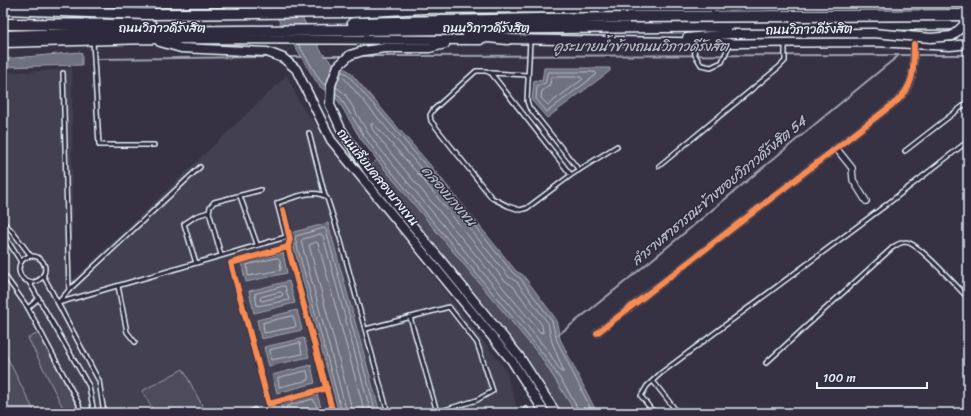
<svg xmlns="http://www.w3.org/2000/svg" width="971" height="416" viewBox="0 0 971 416" font-family="Sriracha,'Playpen Sans Thai',sans-serif">
<rect width="100%" height="100%" fill="#363244"/>
<filter id="ink" filterUnits="userSpaceOnUse"><feTurbulence type="fractalNoise" baseFrequency=".025" numOctaves="2"/><feDisplacementMap in="SourceGraphic" scale="8" xChannelSelector="R" yChannelSelector="G"/><feConvolveMatrix kernelMatrix="1 2 1 2 8 2 1 2 1" color-interpolation-filters="sRGB"/></filter>
<g filter="url(#ink)">
<path fill="#433f51" d="M72,69V281L287,75L300,104L505,369L519,413H3V73Z"/>
<g fill="#4d4b5c" stroke="#9a9eaa">
<path d="M377,160L541,357L576,413H561L510,340L369,167Z"/>
<path d="M39,333L77,407L65,412L28,338Z"/>
<path d="M3,349L35,413H3Z"/>
<path d="M183,369L206,413H155L142,391Z"/>
</g>
<g fill="#70717f" stroke="#a0a4af">
<path d="M268,3H294L321,51L330,61L349,71L431,166L516,271L523,275L556,319L560,339L597,413H576L541,357L377,160L360,138L337,99L319,86Z"/>
<path d="M80,52L82,54V65L3,67V59Z"/>
<path d="M544,68H610V71L547,118L532,101L534,80L542,81Z"/>
<path d="M328,223L380,413H339L290,233Z"/>
<path d="M283,253L287,273L246,282L241,263Z"/>
<path d="M289,281L295,303L254,313L249,291Z"/>
<path d="M297,310L302,330L261,339L257,320Z"/>
<path d="M304,338L309,357L269,366L264,347Z"/>
<path d="M311,365L315,383L277,393L272,375Z"/>
<path d="M317,394L322,411L313,413H283L280,403Z"/>
</g>
<g fill="none" stroke-linecap="round" stroke-linejoin="round">
<g stroke="#b8bec8" stroke-width="1">
<path d="M298,44L321,82L326,86"/>
<path d="M341,71L347,74L428,168L513,273L520,278L552,321L557,341L593,413"/>
<path d="M548,72H595L597,74L547,112L536,99L537,86L545,83Z"/>
<path d="M552,77H581L583,79L548,105L541,98L542,91L549,86Z"/>
<path d="M336,87L345,94L368,133L384,154L548,351L561,372H564L552,342L548,323L517,282L509,277L424,172L344,78L340,76"/>
<path d="M336,93L340,97L364,136L380,158L544,355L567,389L580,413"/>
<path d="M371,124H374L420,176L504,280L513,286L542,325L543,333L540,332L389,151L373,130Z"/>
<path d="M278,258L280,260L281,270L248,276L247,265Z"/>
<path d="M285,286L289,300L257,306L255,294Z"/>
<path d="M281,292L283,294L282,296L262,301L260,300L261,297Z"/>
<path d="M293,316L296,325L295,327L264,333L263,323Z"/>
<path d="M300,343L302,354L271,360L270,350Z"/>
<path d="M307,371L309,380L279,387L278,378Z"/>
<path d="M286,413L287,406L313,399L317,407L315,413"/>
<path d="M342,413L295,238L296,236L324,228L326,230L376,413"/>
<path d="M347,413L301,241L303,239L320,234L323,236L371,413"/>
<path d="M353,413L309,245L316,242L318,243L365,413"/>
</g>
<g stroke="#a0a4af" stroke-width="2">
<path d="M325,56H344"/>
<path d="M357,56L968,55"/>
<path d="M287,57H302"/>
<path d="M99,59L270,57"/>
<path d="M558,335C674,245 784,148 898,56"/>
</g>
<defs>
<g id="lane">
<path d="M530,40L527,101L529,107L579,170L571,175L491,73L486,71H476L433,110L430,115L431,121L492,198L508,206L520,210L527,208L571,175"/>
<path d="M93,41L99,145H154"/>
<path d="M693,44L695,55L701,65L711,67L722,62L730,43"/>
<path d="M63,73L69,290L58,303L286,237L277,203C290,199 316,187 327,198L340,238L388,413"/>
<path d="M491,73L528,75"/>
<path d="M309,133L325,196"/>
<path d="M905,151L968,102"/>
<path d="M659,166L779,67L785,61V43"/>
<path d="M579,170L617,146"/>
<path d="M240,196L257,244"/>
<path d="M3,222L12,231L31,256"/>
<path d="M3,233L21,262"/>
<path d="M221,255L209,212L210,207L214,202L261,190"/>
<circle cx="32" cy="269" r="13"/>
<path d="M196,263L184,224L196,216L209,212"/>
<path d="M3,273L28,308L39,298"/>
<path d="M43,275L99,381L104,413"/>
<path d="M29,282L89,386L94,413"/>
<path d="M118,286L127,332L135,342"/>
<path d="M69,290L200,167"/>
<path d="M28,308L79,404L80,413"/>
<path d="M410,317L437,412"/>
<path d="M366,329L449,307L477,343L493,391L477,400L434,413"/>
<path d="M766,363L892,248C896,245 901,242 906,242C919,243 958,288 968,298"/>
<path d="M653,381L678,413"/>
<path d="M526,409L528,413"/>
<path d="M86,413L93,409"/>
<path d="M250,413L254,410L256,413"/>
<path d="M654,413L641,396L647,386L661,373L886,205L968,141"/>
</g>
<g id="street">
<path d="M836,148L852,168L853,180L866,201"/>
<path d="M597,333L897,101C916,83 913,68 914,44"/>
</g>
<g id="secondary">
<path d="M687,38L730,34"/>
<path d="M504,39L730,43L876,42L950,46L968,44"/>
<path d="M160,42L181,48L267,52L283,58L296,69L331,140L512,361L545,413"/>
<path d="M3,43L150,39L480,40"/>
<path d="M445,44L429,48H385L363,51L350,55L338,66L331,85L330,105L341,129L368,171L519,356L556,413"/>
</g>
<g id="highway">
<path d="M3,3L293,8"/>
<path d="M369,6L427,3"/>
<path d="M353,23L629,17"/>
<path d="M3,24L151,25"/>
<path d="M468,35L508,39"/>
<path d="M3,36L140,32L968,24"/>
</g>
</defs>
<use href="#lane" stroke="#e8f1f8" stroke-width="6"/>
<use href="#street" stroke="#e8f1f8" stroke-width="8"/>
<use href="#secondary" stroke="#e8f1f8" stroke-width="11"/>
<use href="#highway" stroke="#e8f1f8" stroke-width="13"/>
<use href="#lane" stroke="#2f2a3d" stroke-width="3"/>
<use href="#street" stroke="#2f2a3d" stroke-width="5.5"/>
<use href="#secondary" stroke="#2f2a3d" stroke-width="8"/>
<use href="#highway" stroke="#2f2a3d" stroke-width="10"/>
<defs>
<path id="secondary-bridge" d="M730,34L873,33L931,38L952,36L964,25L965,10"/>
<g id="highway-bridge">
<path d="M3,9L147,14L351,12L424,8L968,4"/>
<path d="M629,17L968,15"/>
</g>
</defs>
<use href="#secondary-bridge" stroke="#e8f1f8" stroke-width="11" stroke-linecap="butt"/>
<use href="#highway-bridge" stroke="#e8f1f8" stroke-width="13" stroke-linecap="butt"/>
<use href="#secondary-bridge" stroke="#2f2a3d" stroke-width="8"/>
<use href="#highway-bridge" stroke="#2f2a3d" stroke-width="10"/>
<defs>
<g id="cycleway">
<path d="M283,210L290,239L288,247L333,413"/>
<path d="M288,247L231,263L268,401L269,404L327,388"/>
<path d="M597,333L897,101C916,83 913,68 914,44"/>
</g>
</defs>
<use href="#cycleway" stroke="#2f2a3d" stroke-width="8"/>
<use href="#cycleway" stroke="#f68b52" stroke-width="6"/>
</g>
</g>
<g text-anchor="middle" dominant-baseline="central" stroke-width="3" stroke-linejoin="round" paint-order="stroke">
<g font-size="13" fill="#e8f1f8" stroke="#2f2a3d">
<text x="162" y="27">ถนนวิภาวดีรังสิต</text>
<text x="486" y="27">ถนนวิภาวดีรังสิต</text>
<text transform="translate(809 29) rotate(-1)">ถนนวิภาวดีรังสิต</text>
<text transform="translate(378 177) rotate(51)">ถนนเลียบคลองบางเขน</text>
</g>
<g font-size="14" font-style="italic" fill="#b2b7c2" stroke="#2f2a3d">
<text x="641" y="46">คูระบายน้ำข้างถนนวิภาวดีรังสิต</text>
<text transform="translate(719 191) rotate(-40)">ลำรางสาธารณะข้างซอยวิภาวดีรังสิต 54</text>
<text transform="translate(449 196) rotate(49)">คลองบางเขน</text>
</g>
</g>
<rect width="971" height="416" fill="none" stroke="#2f2a3d" stroke-width="16"/>
<rect x="8" y="8" width="955" height="400" fill="none" stroke="#e8f1f8" stroke-width="1.5" filter="url(#ink)"/>
<path d="M817 382v6h110v-6" fill="none" stroke="#e8f1f8" stroke-width="2"/>
<text x="823" y="382" font-size="12" fill="#e8f1f8" stroke="#2f2a3d" stroke-width="3" paint-order="stroke">100 m</text>
</svg>
